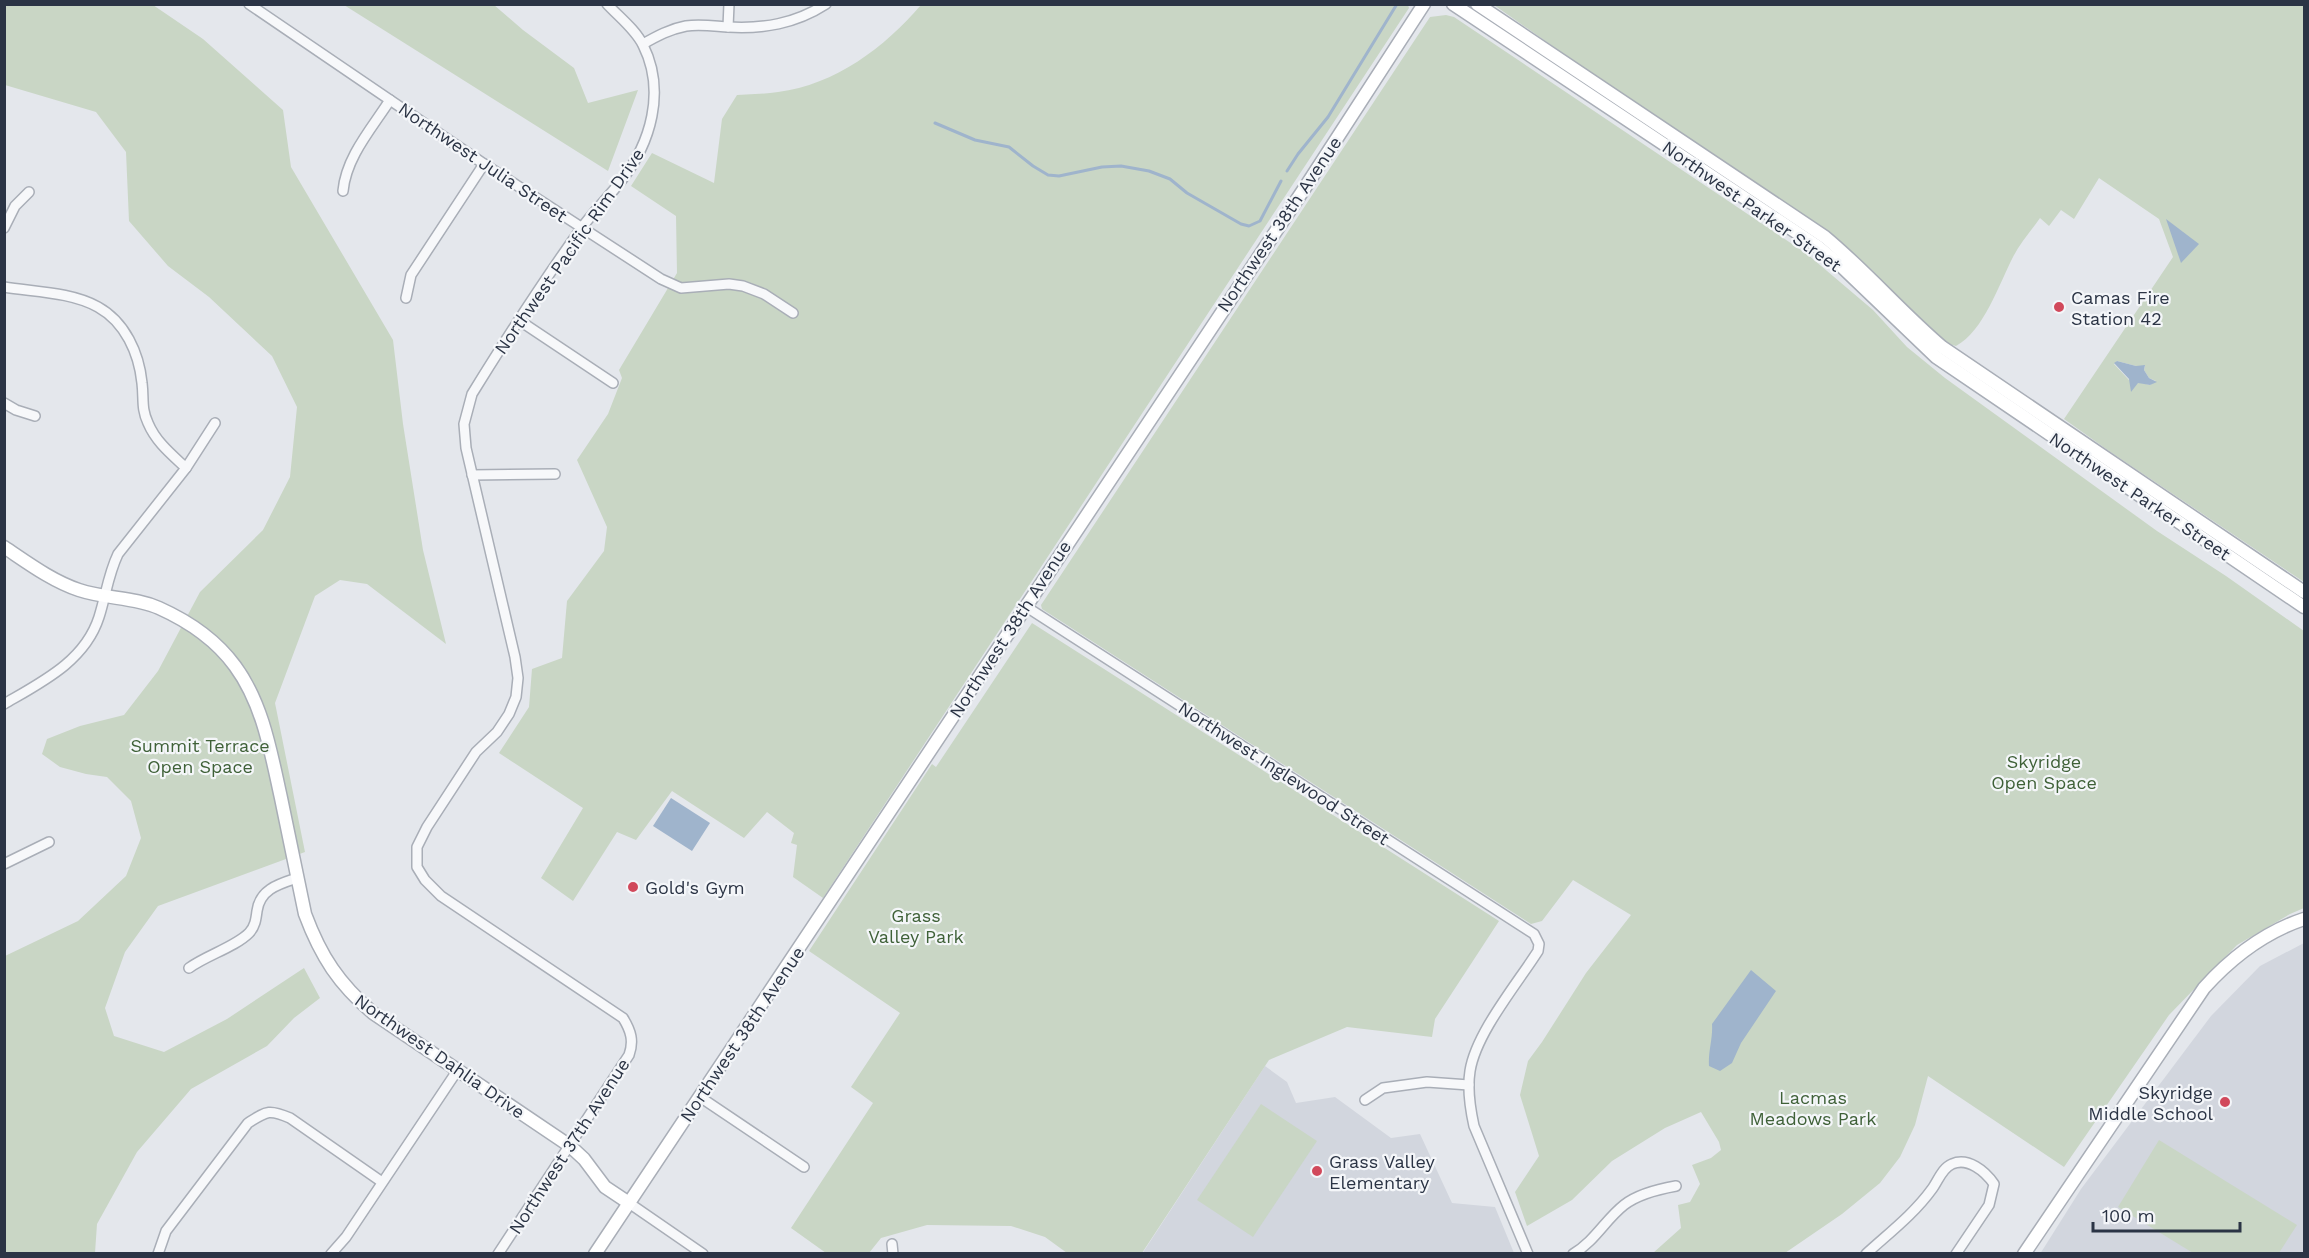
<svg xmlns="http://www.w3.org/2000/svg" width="2309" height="1258" viewBox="0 0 2309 1258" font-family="'Work Sans',sans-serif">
<rect width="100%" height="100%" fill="#e4e7ec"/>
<g fill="#d2d6de">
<path d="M2304,943V1253L2040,1254L2081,1189L2211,1016L2260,966Z"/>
<path d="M1265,1066L1287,1082L1296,1103L1335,1097L1391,1138L1420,1134L1452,1203L1495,1207L1514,1253L1142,1254Z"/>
</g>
<g fill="#c9d6c5" fill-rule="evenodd">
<path d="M5,5H153L203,39L283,110L291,167L393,340L403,424L423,550L446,644L367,584L340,580L315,596L275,703L305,852L158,906L125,952L105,1008L114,1036L164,1052L227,1019L304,968L320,998L294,1018L267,1046L191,1089L137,1152L97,1224L95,1253H5V956L78,921L126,876L141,838L131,801L107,777L86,774L60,767L42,754L47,739L80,726L124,715L158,671L200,592L263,530L290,477L297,407L272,356L209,297L168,266L129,221L126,152L96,112L5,85Z"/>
<path d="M344,5H494L523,30L574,68L588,103L638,90L608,171Z"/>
<path d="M921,5H1408L1409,8L823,898L793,877L797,845L791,843L794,833L767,812L744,838L672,791L636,840L617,832L573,901L541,878L583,808L499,753L529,707L532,669L562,658L567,601L604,551L607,527L577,460L608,414L622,378L619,370L677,273L676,216L631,186L652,153L714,183L722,119L737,95C751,94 765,94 778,92C835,85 885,47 921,5Z"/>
<path d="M1494,5H2304V582L2109,451L2064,419L2173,257L2159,219L2099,178L2074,219L2061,210L2049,226L2040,218C2031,231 2020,243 2013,257C1999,284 1984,331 1956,346L1949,344L1909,311L1872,270L1838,241L1639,107ZM2117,361L2136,366H2145L2144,370L2149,378L2156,381L2150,385L2129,380L2114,364Z"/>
<path d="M1446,15L1454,17L1807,254L1873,310L1907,347L1945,378L2157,531L2226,576L2304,631V908L2290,914L2237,945L2169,1015L2064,1167L1928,1076L1915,1125L1900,1157L1880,1183L1842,1214L1785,1253H1653L1681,1228L1678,1205L1690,1202L1700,1184L1692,1165L1711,1158L1721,1150L1719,1142L1701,1112L1665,1128L1612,1161L1572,1200L1527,1226L1515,1192L1539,1156L1520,1095L1528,1061L1542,1042L1586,973L1631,915L1573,880L1542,921L1531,924L1042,609L1041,605L1430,17Z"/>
<path d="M1032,623L1499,921L1435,1019L1432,1037L1347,1027L1269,1060L1142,1253H1067L1045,1237L1011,1226L927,1225L881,1238L869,1253H826L791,1228L873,1103L851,1087L900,1013L809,951L932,764L936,767Z"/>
<path d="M1261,1104L1317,1141L1253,1237L1197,1200Z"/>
<path d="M2159,1140L2297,1225L2279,1253H2193L2118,1207Z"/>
</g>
<g fill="#9fb4cc">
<path d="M2166,219L2199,244L2181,263Z"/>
<path d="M2117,361L2136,366L2145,365L2144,370L2149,378L2157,382L2150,385L2138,383L2131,392L2129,379L2114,363Z"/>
<path d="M671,798L710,823L692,851L653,826Z"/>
<path d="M1751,970L1776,991L1741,1043L1732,1063L1720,1071L1709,1066C1708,1051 1713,1039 1712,1024Z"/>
</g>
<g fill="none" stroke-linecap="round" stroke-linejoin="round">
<g stroke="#9fb4cc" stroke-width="3">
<path d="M935,123L975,140L1009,147L1033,166L1048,175L1059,176L1102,167L1121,166L1149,171L1170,179L1187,193L1241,224L1249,226L1260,221L1281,181"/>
<path d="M1287,171L1298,154L1328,117L1397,4"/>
</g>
<defs>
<g id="street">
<path d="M249,4L484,164L661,279L681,288L729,284L743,286L764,294L793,313"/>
<path d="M728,27L729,4"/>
<path d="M643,44C657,36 670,29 686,26C700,24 713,26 728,27C763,29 795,24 826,4"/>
<path d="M343,191C346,157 372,128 390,100"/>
<path d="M4,228L15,206L29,192"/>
<path d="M4,287C35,292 71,292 98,307C125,322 139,353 142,383C144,399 141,408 148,423C156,442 171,454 186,468"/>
<path d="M406,298L411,275L484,164"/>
<path d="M520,321L613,383"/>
<path d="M4,403L16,410L35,416"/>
<path d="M472,475L555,474"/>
<path d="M1025,606L1534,934L1539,944L1538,951C1517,984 1476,1033 1470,1071C1467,1090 1470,1108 1474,1126L1528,1254"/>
<path d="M4,704C42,682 85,661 99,617C106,595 108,575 118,554L186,468L215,423"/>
<path d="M4,864L49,842"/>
<path d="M189,968C207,955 235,947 249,933C255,927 256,919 257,911C260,889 279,884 297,878"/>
<path d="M700,1097L804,1167"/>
<path d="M1365,1100L1383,1088L1427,1082L1469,1085"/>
<path d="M629,1203L703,1254"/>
<path d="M892,1244L893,1254"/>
<path d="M158,1254L166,1231L248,1123C267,1111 269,1109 290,1118L382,1182"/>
<path d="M331,1254L346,1237L457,1071"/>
<path d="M498,1254L629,1055C634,1041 631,1031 623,1018L441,896L425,880L417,867V847L427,827L476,752L497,732L509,714L516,697L518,678L515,657L466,448L464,424L472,394C506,339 542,283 580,230C592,213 608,198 621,181C651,143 666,91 643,45C635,29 619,17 607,4"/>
<path d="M1573,1254C1595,1241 1605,1220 1624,1205C1638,1194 1659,1189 1676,1186"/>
<path d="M1866,1254C1889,1233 1914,1214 1932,1189C1938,1181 1942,1168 1952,1164C1968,1157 1985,1171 1994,1184L1989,1205L1956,1254"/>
</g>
<g id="secondary">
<path d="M1453,4L1817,246L1840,265L1936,357L2304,607"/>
<path d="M1477,4L1825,237C1866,271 1901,312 1942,347L2304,592"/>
<path d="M4,547C28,563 52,581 79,590C106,599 134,597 159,608C188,621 216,640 235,666C263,704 271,753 281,798C289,837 297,876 305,914C321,957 339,984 373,1013L570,1146L584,1159L605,1187L629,1203"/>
<path d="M595,1254L1306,186L1424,4"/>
<path d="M2024,1254L2204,988C2232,957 2265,932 2304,919"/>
</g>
</defs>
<use href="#street" stroke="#a9aeb7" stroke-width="12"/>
<use href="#secondary" stroke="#a9aeb7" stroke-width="15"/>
<use href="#street" stroke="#f7f8fa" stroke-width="9"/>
<use href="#secondary" stroke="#fff" stroke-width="12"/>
</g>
<g fill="#d1495b" stroke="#f4f6f9" stroke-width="2">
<circle cx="2059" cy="307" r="6"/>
<circle cx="633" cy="887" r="6"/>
<circle cx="2225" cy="1102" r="6"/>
<circle cx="1317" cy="1171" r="6"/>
</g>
<g text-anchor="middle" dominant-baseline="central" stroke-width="4.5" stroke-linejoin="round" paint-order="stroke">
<g font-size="18" fill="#2b3445" stroke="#f4f6f9">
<text transform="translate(483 162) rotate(34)">Northwest Julia Street</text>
<text transform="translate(1752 206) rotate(35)">Northwest Parker Street</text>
<text transform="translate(1279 224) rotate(-56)">Northwest 38th Avenue</text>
<text transform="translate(569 251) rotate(-55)">Northwest Pacific Rim Drive</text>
<text transform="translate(2140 496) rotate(34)">Northwest Parker Street</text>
<text transform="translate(1010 629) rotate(-57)">Northwest 38th Avenue</text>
<text transform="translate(1284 773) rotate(33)">Northwest Inglewood Street</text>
<text transform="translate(742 1034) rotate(-56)">Northwest 38th Avenue</text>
<text transform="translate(440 1056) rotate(35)">Northwest Dahlia Drive</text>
<text transform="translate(569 1146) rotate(-57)">Northwest 37th Avenue</text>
</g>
<g font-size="18" fill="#2b3445" stroke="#f4f6f9" text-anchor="start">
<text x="2071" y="297">Camas Fire<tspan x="2071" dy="21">Station 42</tspan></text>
<text x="645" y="887">Gold's Gym</text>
<text x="2213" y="1092" text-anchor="end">Skyridge<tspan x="2213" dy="21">Middle School</tspan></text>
<text x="1329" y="1161">Grass Valley<tspan x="1329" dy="21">Elementary</tspan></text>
</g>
<g font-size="18" fill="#3f6138" stroke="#f4f6f9">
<text x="200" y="745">Summit Terrace<tspan x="200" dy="21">Open Space</tspan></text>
<text x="2044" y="761">Skyridge<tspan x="2044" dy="21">Open Space</tspan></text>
<text x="916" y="915">Grass<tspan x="916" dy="21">Valley Park</tspan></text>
<text x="1813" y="1097">Lacmas<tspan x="1813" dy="21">Meadows Park</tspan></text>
</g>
</g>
<rect width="2309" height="1258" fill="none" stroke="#2b3445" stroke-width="12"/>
<path d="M2093 1222v9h147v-9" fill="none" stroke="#2b3445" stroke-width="3"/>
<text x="2102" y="1222" font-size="18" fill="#2b3445" stroke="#f4f6f9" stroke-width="4.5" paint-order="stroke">100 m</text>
</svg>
